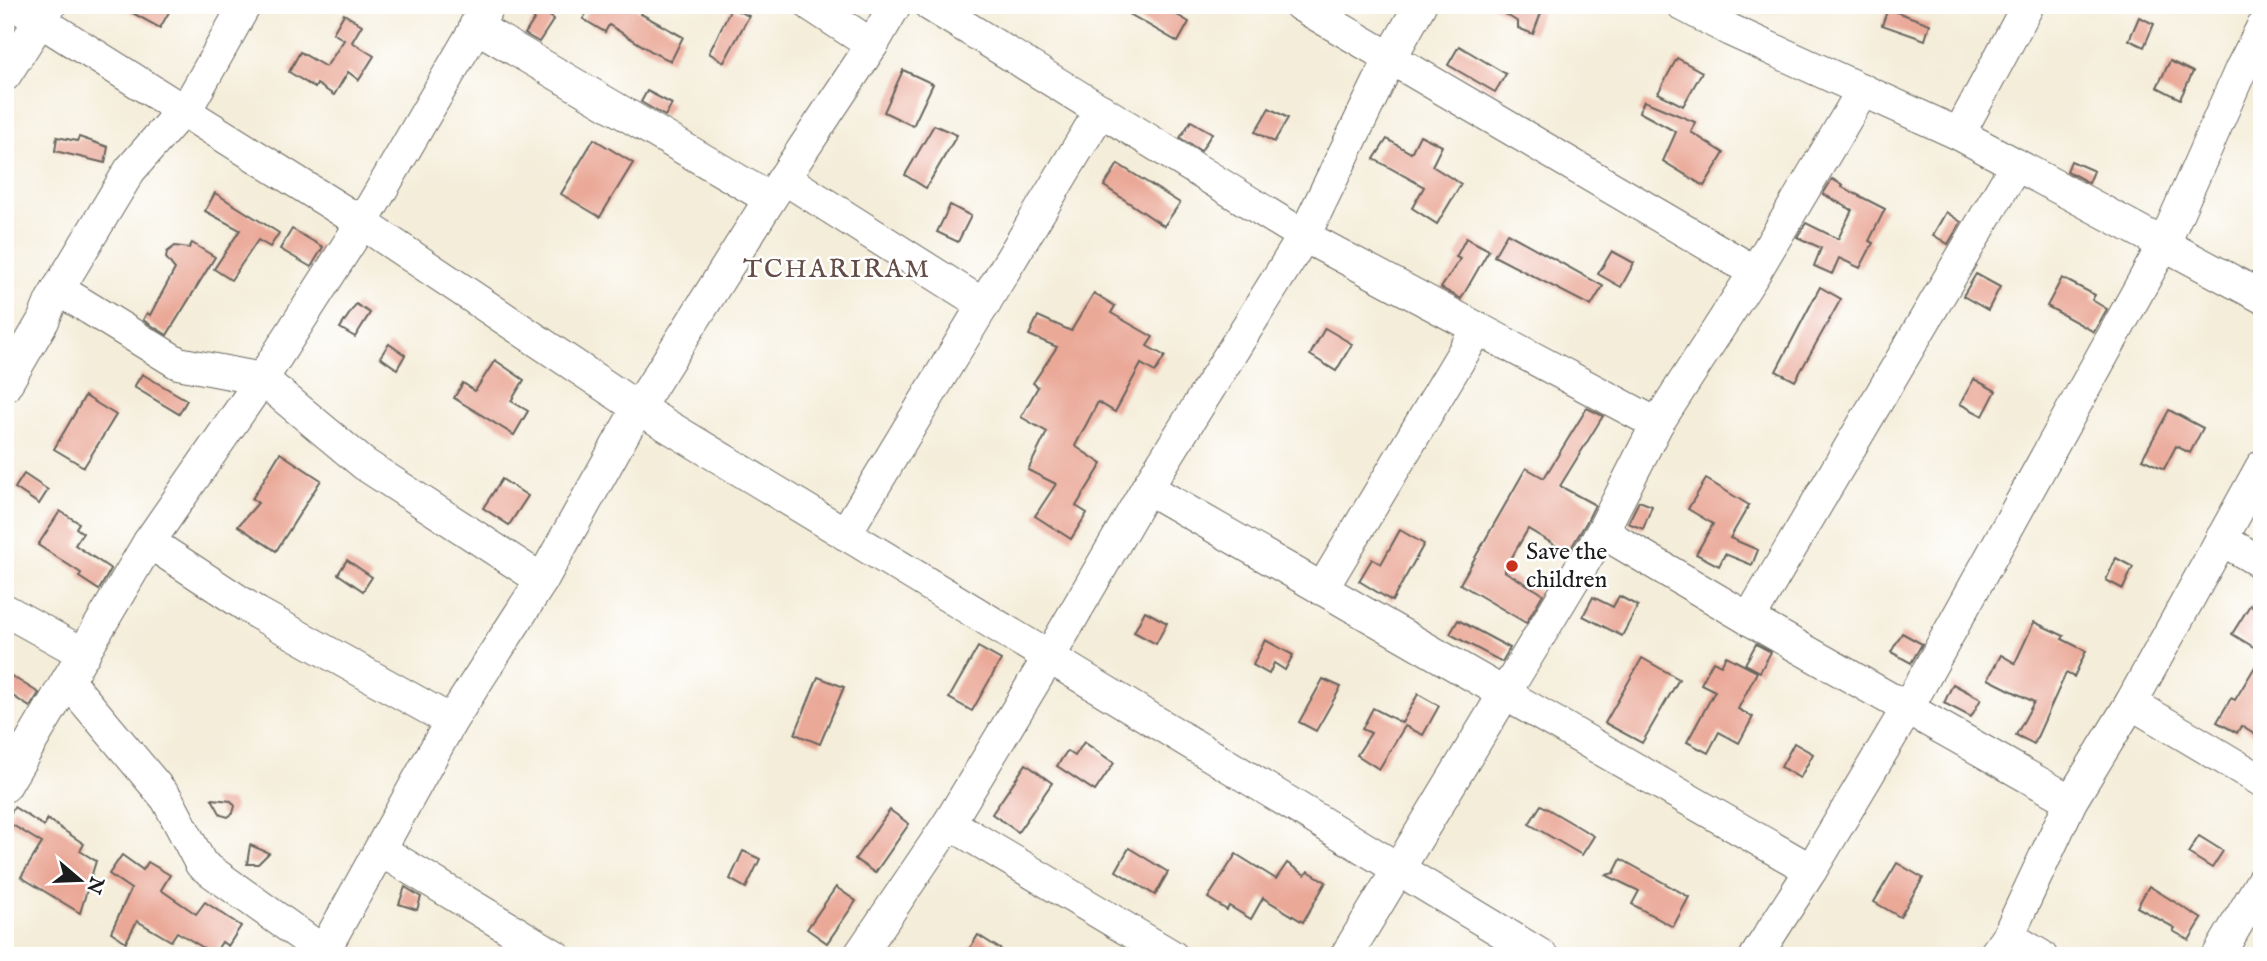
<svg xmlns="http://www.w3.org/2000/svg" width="2267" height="961" viewBox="0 0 2267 961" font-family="'IM FELL English',serif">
<rect width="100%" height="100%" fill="#fff"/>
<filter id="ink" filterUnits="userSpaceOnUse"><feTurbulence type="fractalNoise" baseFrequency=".0143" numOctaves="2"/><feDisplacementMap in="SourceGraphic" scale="14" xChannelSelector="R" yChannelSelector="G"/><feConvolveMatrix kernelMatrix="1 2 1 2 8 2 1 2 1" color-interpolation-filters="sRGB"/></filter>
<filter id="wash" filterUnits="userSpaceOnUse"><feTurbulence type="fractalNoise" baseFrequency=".00686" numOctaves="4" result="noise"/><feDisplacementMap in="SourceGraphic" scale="28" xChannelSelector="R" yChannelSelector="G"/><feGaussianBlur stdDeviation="1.57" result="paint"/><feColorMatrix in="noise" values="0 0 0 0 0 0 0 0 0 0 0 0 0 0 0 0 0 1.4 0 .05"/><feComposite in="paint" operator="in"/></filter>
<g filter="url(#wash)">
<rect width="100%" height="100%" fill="#f4edd9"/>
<g id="blocks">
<g fill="#eaa897">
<path d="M118,5H173L160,28Z"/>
<path d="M591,5H632L642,12L641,14L683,37L671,61L656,54L609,25L605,32L583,19Z"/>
<path d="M1114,5H1160L1189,22L1178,42Z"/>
<path d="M1491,5H1544L1533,34L1518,28V22Z"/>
<path d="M731,8L749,16L724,62L709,53Z"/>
<path d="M1888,9L1930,24L1925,40L1882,25Z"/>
<path d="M540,10L554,19L539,42L525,34Z"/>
<path d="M344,14L362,25L352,42L374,56L359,80L348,72L334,95L317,84L315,88L289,72L300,52L326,67L344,40L333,33Z"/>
<path d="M2139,17L2154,24L2144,47L2129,40Z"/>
<path d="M1459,46L1506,74L1495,92L1448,65Z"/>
<path d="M1677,58L1702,72L1683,106L1658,93Z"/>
<path d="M2170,61L2193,72L2180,99L2157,87Z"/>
<path d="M903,70L933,84L913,126L884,112Z"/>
<path d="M647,91L672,104L665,116L641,102Z"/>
<path d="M1644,101L1695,122L1691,132L1724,153L1704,186L1663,161L1676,132L1639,112Z"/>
<path d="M1269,108L1288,118L1274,142L1255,132Z"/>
<path d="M1191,121L1212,133L1201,151L1180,138Z"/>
<path d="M934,125L957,135L926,188L905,175Z"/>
<path d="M1420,135L1442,146L1432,166L1461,184L1437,224L1412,208L1424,187L1374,159L1387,139L1411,153Z"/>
<path d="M57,137L77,141L79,137L108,147L105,163L55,151Z"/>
<path d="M594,139L633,163L600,217L561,194Z"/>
<path d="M2071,161L2094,171L2089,183L2067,171Z"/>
<path d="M1118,164L1180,203L1164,226L1104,186Z"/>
<path d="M1832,179L1843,185L1842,187L1885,209L1869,241L1873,243L1860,268L1839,258L1832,274L1814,266L1821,248L1797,237L1806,223L1838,239L1852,210L1823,194Z"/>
<path d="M215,193L279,233L270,247L258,240L231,280L214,269L240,230L205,211Z"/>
<path d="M950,205L971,216L958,242L937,232Z"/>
<path d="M1946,212L1961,222L1948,244L1933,235Z"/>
<path d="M292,229L323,247L311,267L280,249Z"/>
<path d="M1507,233L1603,286L1591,306L1494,256Z"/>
<path d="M1466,238L1489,250L1461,299L1441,288L1460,259L1456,257Z"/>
<path d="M192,243L215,257L167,335L143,320L147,313L150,315L175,269L166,258L167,252L175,246L189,248Z"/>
<path d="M1612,251L1634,263L1621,287L1598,274Z"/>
<path d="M1976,274L2000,287L1988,310L1963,296Z"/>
<path d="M2062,278L2095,295L2092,300L2107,309L2094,332L2047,306Z"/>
<path d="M1820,287L1841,299L1795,381L1776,371Z"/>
<path d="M1094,293L1115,306L1111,313L1153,337L1147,346L1165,356L1155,372L1141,364L1115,412L1098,402L1075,446L1102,464L1076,506L1087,513L1071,539L1035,516L1056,484L1028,470L1047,432L1021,417L1038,387L1033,383L1057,347L1029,335L1038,316L1071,331Z"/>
<path d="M356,304L370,313L355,337L340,328Z"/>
<path d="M1325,328L1352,344L1336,371L1310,355Z"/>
<path d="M389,344L405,355L397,369L380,357Z"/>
<path d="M495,360L524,380L511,401L528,411L514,435L454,398L463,383L475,391Z"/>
<path d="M142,374L187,400L179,414L134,387Z"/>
<path d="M1974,379L1996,391L1983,416L1960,404Z"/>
<path d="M85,396L116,415L84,467L54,449Z"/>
<path d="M1587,408L1603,416L1560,486L1595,505L1586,523L1568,553L1528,529L1504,571L1543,594L1526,623L1460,584L1526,468L1544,478Z"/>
<path d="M2169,410L2203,428L2190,453L2176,446L2164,469L2142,459Z"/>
<path d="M280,453L321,480L276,551L238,526L258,503L252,499Z"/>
<path d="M24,474L48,490L39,504L15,488Z"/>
<path d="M502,479L528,496L509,525L483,508Z"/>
<path d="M1706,479L1749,505L1730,538L1758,550L1752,565L1725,554L1719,566L1696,554L1713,524L1688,509Z"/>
<path d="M1639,501L1652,506L1643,529L1628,523Z"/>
<path d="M60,511L79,523L76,528L83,533L75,545L111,569L99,590L79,577L81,573L38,545Z"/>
<path d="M1400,530L1424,544L1392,601L1359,581L1372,559L1381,564Z"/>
<path d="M2116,558L2133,567L2123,589L2106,580Z"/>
<path d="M347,560L372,577L363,591L338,574Z"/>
<path d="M1619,596L1638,606L1622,636L1583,616L1593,597L1613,607Z"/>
<path d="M2250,605L2262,612V652L2232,634Z"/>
<path d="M1145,611L1167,623L1156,644L1134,632Z"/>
<path d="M1458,620L1510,648L1502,662L1450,634Z"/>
<path d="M2034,622L2064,636L2062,639L2086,651L2074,677L2066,673L2034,744L2016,735L2034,702L1988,679L2001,655L2015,663Z"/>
<path d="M1902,633L1922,644L1911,663L1891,652Z"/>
<path d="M1265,640L1293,655L1285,670L1274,663L1269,674L1253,665Z"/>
<path d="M1756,644L1771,652L1760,672L1745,664Z"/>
<path d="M978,647L1001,660L972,711L949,698Z"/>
<path d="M2262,655V739L2241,726L2237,733L2217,722L2231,698L2235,700Z"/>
<path d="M1726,656L1757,672L1738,709L1753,717L1739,743L1719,732L1708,753L1687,742L1715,691L1701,684L1713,661L1721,665Z"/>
<path d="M1642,658L1679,679L1642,743L1605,723Z"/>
<path d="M5,672L39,693L30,707L5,691Z"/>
<path d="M818,677L844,687L820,744L795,734Z"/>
<path d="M1323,679L1341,687L1316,731L1299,722Z"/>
<path d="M1953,684L1981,699L1971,717L1944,703Z"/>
<path d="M1418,694L1439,706L1423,735L1405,726L1379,769L1357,755L1371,733L1362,729L1373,708L1402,723Z"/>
<path d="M1084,742L1114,763L1095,791L1057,766L1067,751L1075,756Z"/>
<path d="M1794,743L1813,754L1800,778L1781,767Z"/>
<path d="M1026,764L1052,783L1018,832L992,814Z"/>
<path d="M212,799L231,801L235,806L233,813L228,817L221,815Z"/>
<path d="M1541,805L1594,836L1582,855L1529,824Z"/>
<path d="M14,807L44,826L47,819L84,844L80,851L96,861L80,913L21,877L42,843L6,821Z"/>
<path d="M890,810L909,824L875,873L855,859Z"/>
<path d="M2199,836L2223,851L2212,868L2188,853Z"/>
<path d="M250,845L269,853L258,864H247Z"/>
<path d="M1129,848L1168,872L1155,895L1116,871Z"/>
<path d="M743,851L760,859L746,888L730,879Z"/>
<path d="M1236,854L1276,879L1287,863L1305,875L1308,871L1326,882L1303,922L1263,898L1251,919L1229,906L1227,910L1208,898Z"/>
<path d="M122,855L143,870L148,862L170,875L161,890L196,914L205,902L241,926L228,946L222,942L214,954L177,932L171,941L137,921L126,942L111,932L131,889L109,874Z"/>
<path d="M1621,859L1689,897L1673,927L1632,904L1639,891L1606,875L1614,873Z"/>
<path d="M1897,863L1923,878L1900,917L1874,902Z"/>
<path d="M2149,886L2202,919L2189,940L2173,931L2175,928L2137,907Z"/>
<path d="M405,887L421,897L417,910L399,904Z"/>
<path d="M836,887L856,901L827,943L807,929Z"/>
<path d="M978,935L1011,956H965Z"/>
</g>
</g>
</g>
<g filter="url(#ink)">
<use href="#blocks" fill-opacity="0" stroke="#68655e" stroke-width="2"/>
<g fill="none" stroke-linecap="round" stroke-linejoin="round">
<defs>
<g id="minor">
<path d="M15,5L362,223L638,408L1542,956"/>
<path d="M811,5L872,45"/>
<path d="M930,5L1304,236L1657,424"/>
<path d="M1300,5L1755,272"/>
<path d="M1683,5L1730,30L1959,134L2262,297"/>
<path d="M475,26L770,199"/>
<path d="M5,75L50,5"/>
<path d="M1959,134L2028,5"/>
<path d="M784,178L984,305"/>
<path d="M58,289L178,363L262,379L364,464L542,580"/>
<path d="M5,386L43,321L51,301L130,170L192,99L245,5"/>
<path d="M1147,488L1811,870"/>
<path d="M1602,532L1749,619L2071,801"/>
<path d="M845,534L1101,110"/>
<path d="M2221,539L2262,563"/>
<path d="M149,542L257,613L451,721"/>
<path d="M1322,589L1478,328"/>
<path d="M5,610L84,654"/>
<path d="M1749,619L2016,165"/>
<path d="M68,681L167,799L201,864L324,952"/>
<path d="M2131,703L2262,781"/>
<path d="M5,786L149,542L262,379L362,223L489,5"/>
<path d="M949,823L1172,956"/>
<path d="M380,850L555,956"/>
<path d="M2008,936L2041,956"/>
<path d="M321,956L451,721L542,580L638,408L770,199L872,45L895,5"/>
<path d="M859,956L949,823L1049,657L1147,488L1304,236L1391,57L1420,5"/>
<path d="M1346,956L1602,532L1657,424L1755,272L1863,90"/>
<path d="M1756,956L1811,870L1907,709L2164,244L2241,69L2262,28"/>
<path d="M1994,956L2008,936L2071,801L2131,703L2262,466"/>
<path d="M2218,956L2262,881"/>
</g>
</defs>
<use href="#minor" stroke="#68655e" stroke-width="34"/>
<use href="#minor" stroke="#fff" stroke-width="32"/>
</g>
</g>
<circle fill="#c8321e" stroke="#fff" stroke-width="2.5" cx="1512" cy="566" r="7"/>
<g text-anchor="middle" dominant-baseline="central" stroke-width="5" stroke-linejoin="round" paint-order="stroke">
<g font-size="24" fill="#1c1c1c" stroke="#fff" text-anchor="start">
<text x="1526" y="552">Save the<tspan x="1526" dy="28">children</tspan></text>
</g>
<g font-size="26" letter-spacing="2" fill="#644d47" stroke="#fff">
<text x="837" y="269">TCHARIRAM</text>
</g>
</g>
<rect width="2267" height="961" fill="none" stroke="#fff" stroke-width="28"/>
<g transform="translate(80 880) rotate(109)" stroke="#ffffff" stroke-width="5" paint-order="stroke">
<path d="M0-5L12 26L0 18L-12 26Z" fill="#1c1c1c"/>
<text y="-10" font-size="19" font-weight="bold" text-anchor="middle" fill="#1c1c1c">N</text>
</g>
</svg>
